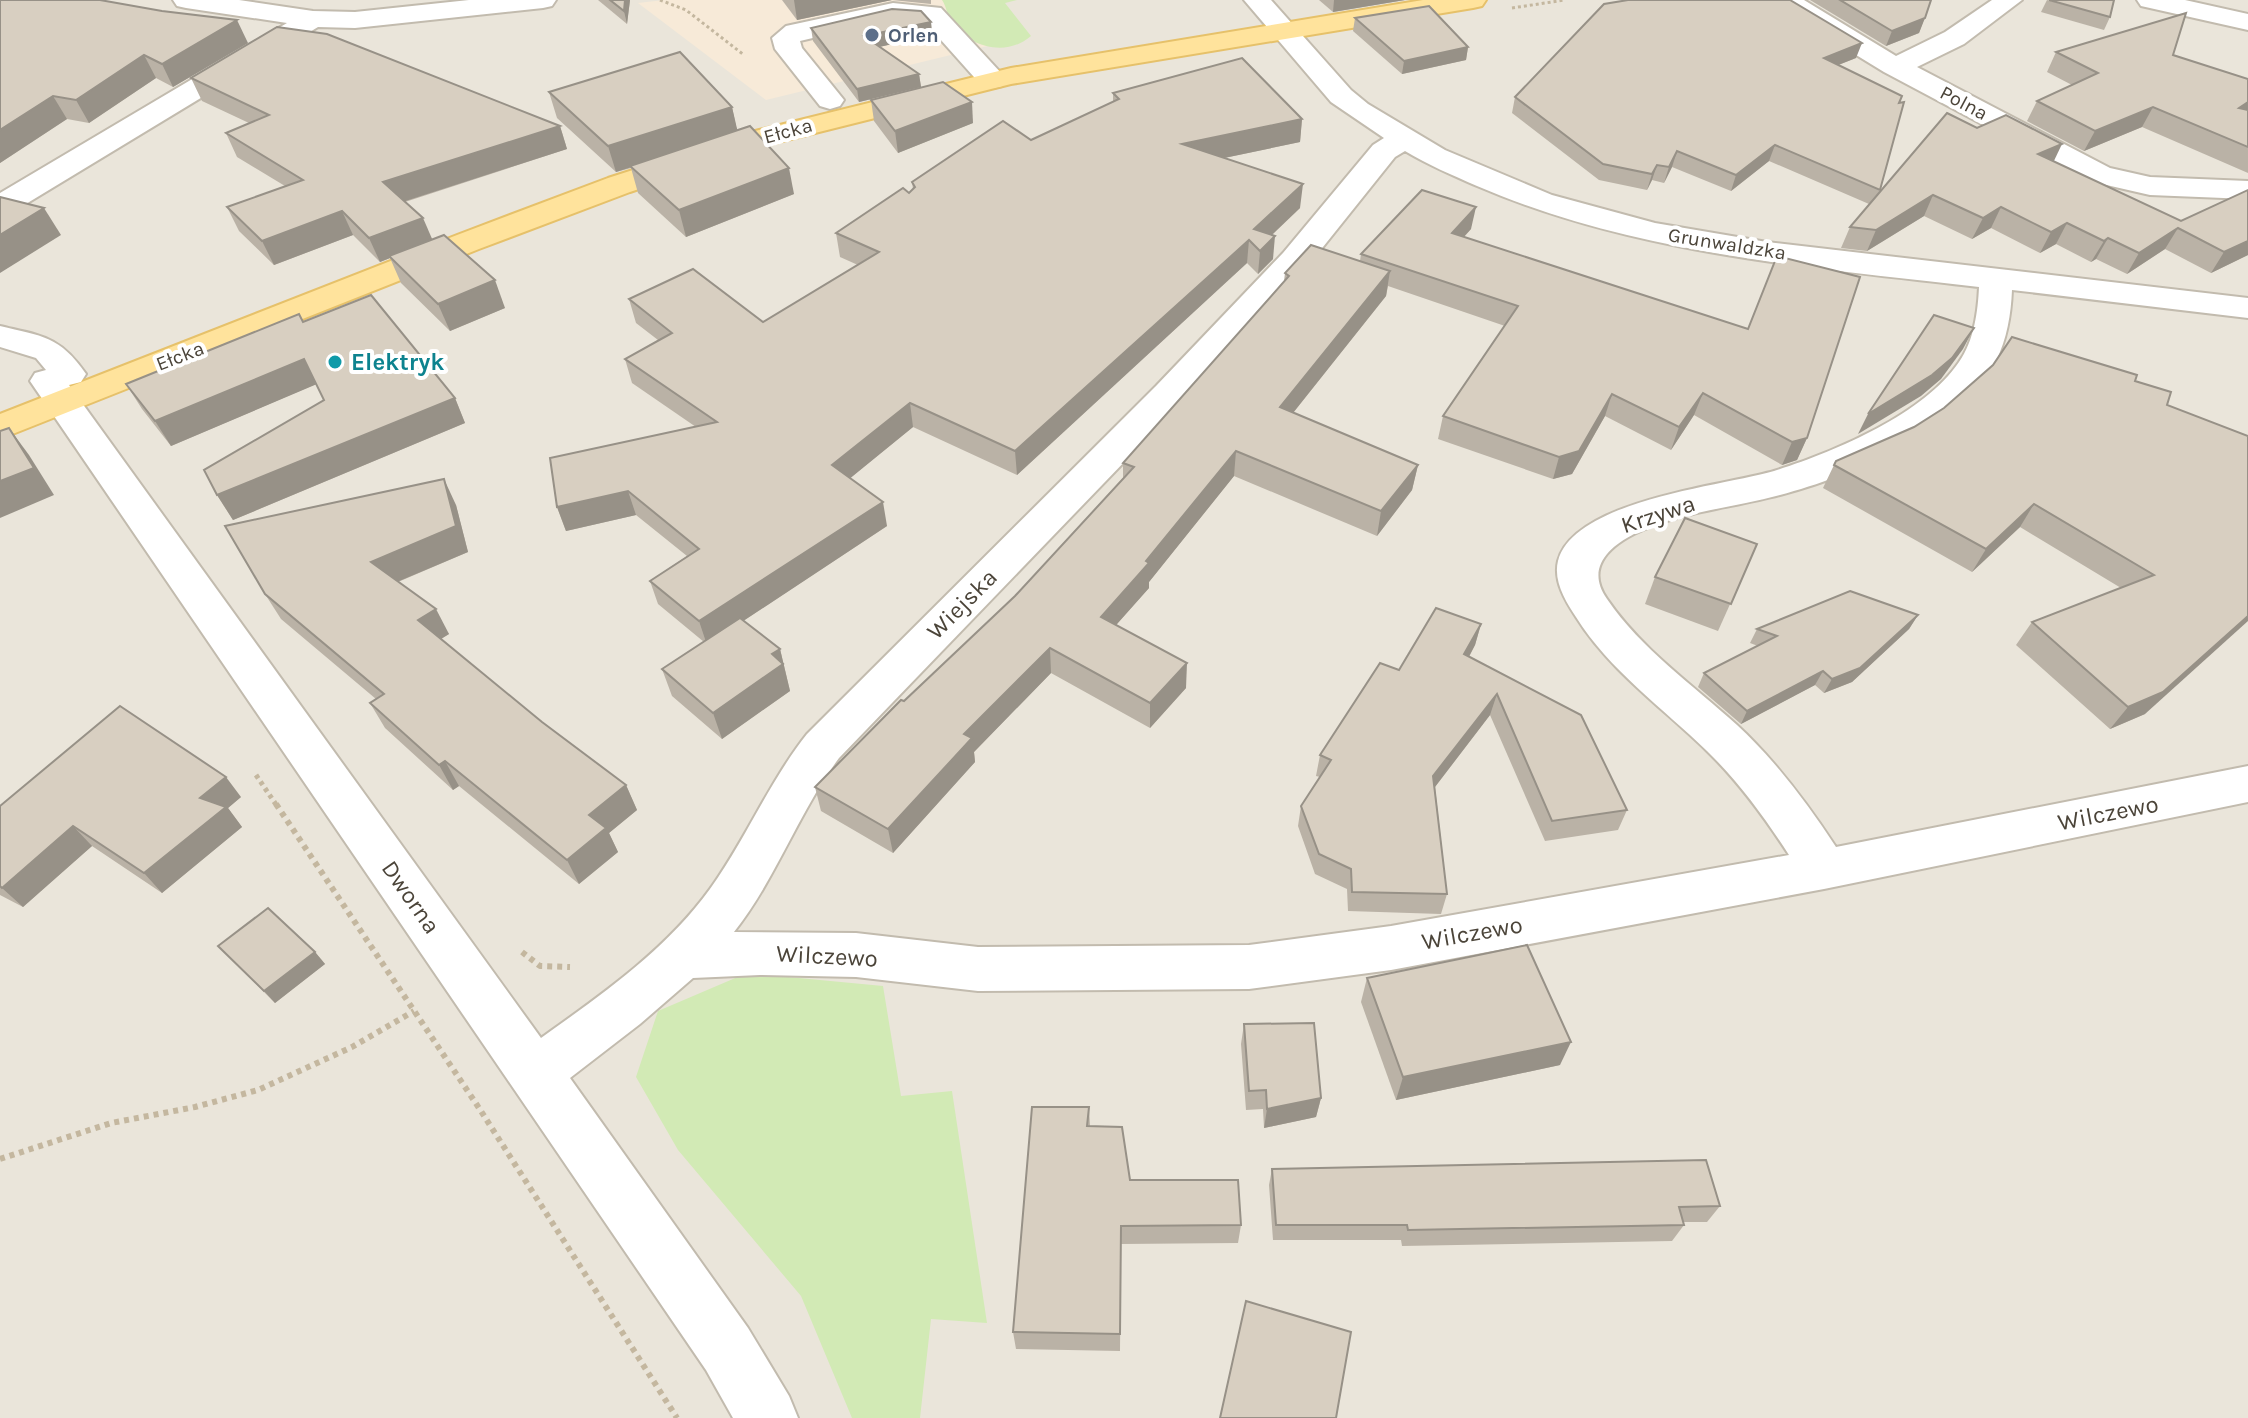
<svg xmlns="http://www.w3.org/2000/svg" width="2248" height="1418" viewBox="0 0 2248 1418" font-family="Karla,sans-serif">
<rect width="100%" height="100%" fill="#f6f3ec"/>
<rect fill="#eae5da" x="0" y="0" width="2248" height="1418"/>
<path fill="#f7ead8" d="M664,0H957L1000,43L766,100L638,3Z"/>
<g fill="#d2eab5">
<path d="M942,0H1017L1005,3L1031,36C1007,57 971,48 952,23C947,17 947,7 942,0Z"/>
<path d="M747,973L883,986L901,1096L952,1091L987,1323L931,1319L920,1418H852L801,1296L678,1150L636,1077L658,1011Z"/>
</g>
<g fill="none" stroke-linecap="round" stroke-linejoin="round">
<defs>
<g id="minor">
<path d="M173,0H239L313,11L355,12L469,0H556L552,6L543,8L355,28L318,27L11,213L0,215V193L287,23L186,8L177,6Z"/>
<path d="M1244,0H1271L1351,90L1368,104L1445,150L1552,195L1655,223L1767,242L2248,298V318L2012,290C2011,314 2007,339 1996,361C1958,430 1853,476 1780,495C1732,508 1679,512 1634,534C1607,548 1586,569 1607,599C1641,649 1693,685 1737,725C1775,760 1807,803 1836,847L2248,766V802L1824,889L1391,970L1249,989L978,991L856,977L760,975L693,978L640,1024L570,1078L748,1328L789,1396L798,1418H733L706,1370L30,381L35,373L46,370L36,358L0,347V326C42,336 60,336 86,374L81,382L69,385L541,1038C601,995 666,950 710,889C746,839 769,782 807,734L1156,386L1283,253L1373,145L1384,138L1331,102ZM1405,151C1428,165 1452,175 1477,186C1635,254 1809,267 1979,287C1978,311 1974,341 1959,362C1923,415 1834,452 1774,471C1723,486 1574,500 1558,561C1553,581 1566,602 1576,617C1609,670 1663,708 1707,751C1739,782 1765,818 1789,855L1391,926L1249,945L978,947L856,933L734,932C776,879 798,813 839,758L1182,402L1307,267L1395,157Z"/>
<path d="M1772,0H1804L1896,56L1945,32L1992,0H2022L1964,44L1917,67L2110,168L2150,177L2248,181V199L2150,195L2089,181L1884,72L1776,6Z"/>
<path d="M2137,0H2185L2248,14V30L2141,6Z"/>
<path d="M893,3L941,8L1002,74L1006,80L1002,86L992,88L982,86L924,21L893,19L800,41L802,48L844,100L840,106L830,109L820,106L775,49L772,38L786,26Z"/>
</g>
<path id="major" d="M1423,0H1486L1482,6L1473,8L1011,84L771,144L630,192L479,249L0,439V414L457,235L608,178L751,132L1011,68Z"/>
</defs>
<use href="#minor" stroke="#c2bbae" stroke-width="4"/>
<use href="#major" stroke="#e6c16a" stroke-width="4"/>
<g stroke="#c4b79f" stroke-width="3" stroke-dasharray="3 3" stroke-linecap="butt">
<path d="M660,0L686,10L744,55"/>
<path d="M1512,8L1565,0"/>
</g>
<path stroke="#c4b79f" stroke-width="5" stroke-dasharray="4 4" stroke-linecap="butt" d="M256,775L277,806"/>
<g stroke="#c4b79f" stroke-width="6" stroke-dasharray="5 5" stroke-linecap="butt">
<path d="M276,804L479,1108L677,1418"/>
<path d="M522,952L540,966L570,967"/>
<path d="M0,1159L111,1123L195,1107L258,1090L352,1047L414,1011"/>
</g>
<use href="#minor" fill="#fff" fill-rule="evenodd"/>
<use href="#major" fill="#ffe39c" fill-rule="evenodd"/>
</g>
<g fill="#bab2a6">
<path d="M0,0L248,43L173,87L156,78L89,123L67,119L0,163Z"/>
<path d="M598,0H630L627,24Z"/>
<path d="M782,0H931V4L892,0L797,20Z"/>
<path d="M1319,0H1405L1333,12Z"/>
<path d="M1810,0H1931L1919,33L1886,46Z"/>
<path d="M2047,0L2110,17L2104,30L2041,12Z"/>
<path d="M1355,18L1468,47L1466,60L1402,74L1353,31Z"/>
<path d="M931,22L932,35L879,47L919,74L921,87L859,102L813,41L811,28Z"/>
<path d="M2056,52L2173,55L2248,79V173L2142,127L2084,151L2027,121L2037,101L2072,85L2047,72Z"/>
<path d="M1856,58L1838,65L1899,103L1904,102L1879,192L1977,128L2053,161L2248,255L2211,273L2165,249L2127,274L2096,259L2091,262L2056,244L2040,253L1991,228L1972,239L1924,216L1867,251L1841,248L1850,227L1869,204L1769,161L1731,191L1672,167L1664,183L1652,180L1647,190L1599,180L1512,113L1515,97Z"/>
<path d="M191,78L560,126L567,149L405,202L432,240L505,308L450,331L401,283L390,258L380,262L353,235L274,265L239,231L227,207L285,186L237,157L226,133L249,123L202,101Z"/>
<path d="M549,92L732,107L737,131L794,194L686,237L638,193L631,168L616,172L557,118Z"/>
<path d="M1113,93L1302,119L1300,142L1224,158L1300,208L1272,235L1273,259L1258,274L1247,263L1017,475L913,427L850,478L887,526L743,621L780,649L790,691L722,739L672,696L662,669L704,642L658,604L650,581L687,556L636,515L566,531L557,507L696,427L632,383L625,359L658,340L636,323L629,299L763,322L858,265L840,257L836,233L909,193L913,189L912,182L1031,140L1113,102Z"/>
<path d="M871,100L973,123L898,153L874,121Z"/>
<path d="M1471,229L1464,237L1807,438L1797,460L1782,465L1694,415L1671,450L1605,416L1572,474L1553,479L1438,439L1443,416L1505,326L1388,286L1386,296L1293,413L1418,465L1412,490L1377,536L1234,476L1149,582V588L1116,625L1186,688L1150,728L1051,673L974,752L975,762L893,853L821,811L815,787L1015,596L1123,478V463L1284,281L1285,273L1360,261L1361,254Z"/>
<path d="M303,322L455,398L465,423L233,520L217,495L324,400L316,384L171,446L142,409L126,384Z"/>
<path d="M2135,381L2167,405L2145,714L2110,729L2016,645L2032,622L2121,588L2020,527L1972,572L1823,488L1834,465Z"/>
<path d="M456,505L468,552L398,582L449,634L441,639L542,722L626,785L637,810L609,833L618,852L579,884L459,786L453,790L385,728L370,703L376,699L281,619L265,594Z"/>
<path d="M1757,544L1718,631L1645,604L1655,577Z"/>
<path d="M1918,615L1909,629L1852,682L1824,693L1815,685L1741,724L1698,687L1704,673L1758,646L1750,643L1757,629Z"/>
<path d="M1481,624L1475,645L1469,657L1627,810L1618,830L1545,841L1490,715L1435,787L1447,894L1441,914L1348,911L1347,889L1315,874L1298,826L1301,806L1320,777L1316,776L1320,755L1399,670Z"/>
<path d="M241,797L228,808L242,827L162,893L92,846L23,907L0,895V806Z"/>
<path d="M218,946L315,952L325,964L275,1003Z"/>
<path d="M1367,978L1560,1065L1396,1100L1361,1002Z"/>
<path d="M1244,1024L1321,1098L1316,1117L1264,1128L1263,1109L1246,1110L1241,1044Z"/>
<path d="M1089,1107L1090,1126L1130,1180L1241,1225L1238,1243L1121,1244L1120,1351L1016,1349L1013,1332Z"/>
<path d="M1272,1169L1720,1206L1707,1222H1684V1225L1672,1241L1402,1246L1401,1240H1273L1269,1185Z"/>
</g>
<g fill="#979187">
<path d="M625,0H630L627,24L624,11Z"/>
<path d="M794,0H892L797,20Z"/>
<path d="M1334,0H1405L1333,12Z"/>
<path d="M1925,18L1919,33L1886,46L1892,31Z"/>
<path d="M237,20L248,43L173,87L162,64Z"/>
<path d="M931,22L932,35L866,50L864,36Z"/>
<path d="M1862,43L1856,58L1818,73L1824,58Z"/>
<path d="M1468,47L1466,60L1402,74L1404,61Z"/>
<path d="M144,55L156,78L89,123L76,100Z"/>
<path d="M919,74L921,87L859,102L857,89Z"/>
<path d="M53,96L67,119L0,163V130Z"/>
<path d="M972,102L973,123L898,153L895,131Z"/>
<path d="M2248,102V113L2239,108Z"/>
<path d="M732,107L738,133L616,172L608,146Z"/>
<path d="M2153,107L2142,127L2084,151L2095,131Z"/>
<path d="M1302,119L1300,142L1181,167L1182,144Z"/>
<path d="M560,126L567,149L393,205L383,182Z"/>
<path d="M2062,144L2052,165L2038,154Z"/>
<path d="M1775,145L1769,161L1731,191L1736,175Z"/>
<path d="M1677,151L1672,167L1664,183L1669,167Z"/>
<path d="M1657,165L1652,180L1647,190L1652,174Z"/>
<path d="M789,168L794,194L686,237L679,210Z"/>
<path d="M1303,184L1300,208L1258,248L1254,229Z"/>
<path d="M1933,195L1924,216L1867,251L1876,230Z"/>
<path d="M1476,207L1471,229L1447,255L1452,233Z"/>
<path d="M2001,207L1991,228L1972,239L1983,218Z"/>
<path d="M44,208L61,235L0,273V235Z"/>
<path d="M342,211L353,235L274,265L262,241Z"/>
<path d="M423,218L433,241L380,262L369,238Z"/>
<path d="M2067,223L2056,244L2040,253L2051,232Z"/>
<path d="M2178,228L2165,249L2127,274L2139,253Z"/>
<path d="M1275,236L1273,259L1258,274L1260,251Z"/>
<path d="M2108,238L2096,259L2091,262L2104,241Z"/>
<path d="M1249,240L1247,263L1017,475L1015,451Z"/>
<path d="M2248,241V255L2211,273L2224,252Z"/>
<path d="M1390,271L1386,296L1277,433L1280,407Z"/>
<path d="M495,280L505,308L450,331L438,304Z"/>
<path d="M1974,328L1963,349L1941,379L1921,396L1858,434L1868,414Z"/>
<path d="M304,359L317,384L171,446L155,421Z"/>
<path d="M1703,393L1694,415L1671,450L1679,427Z"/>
<path d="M1612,394L1605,416L1572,474L1553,479L1559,457Z"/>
<path d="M455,398L465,423L233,520L217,495Z"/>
<path d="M910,403L913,427L837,489L832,465Z"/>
<path d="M9,428L29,455L54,495L0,518V481Z"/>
<path d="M1807,438L1797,460L1782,465L1792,442Z"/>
<path d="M1236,451L1234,476L1149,582V588L1101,642V617Z"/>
<path d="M1418,465L1412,490L1377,536L1381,511Z"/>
<path d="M444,479L456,505L468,552L385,587L371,562Z"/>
<path d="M628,491L636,515L566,531L557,507Z"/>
<path d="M883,502L887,526L707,645L699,621Z"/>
<path d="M2034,504L2020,527L1972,572L1986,549Z"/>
<path d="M436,609L449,634L431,645L418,620Z"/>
<path d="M1918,615L1909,629L1852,682L1824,693L1832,679Z"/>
<path d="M2248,616V621L2145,714L2110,729L2128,707Z"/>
<path d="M1481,624L1475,645L1459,675L1464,654Z"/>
<path d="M1050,648L1051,673L974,752L975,762L893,853L888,829L964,734Z"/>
<path d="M780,649L790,691L722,739L713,713L772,654Z"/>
<path d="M1187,663L1186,688L1150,728V703Z"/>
<path d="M1823,671L1815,685L1741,724L1747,711Z"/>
<path d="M1497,694L1490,715L1428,796L1433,776Z"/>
<path d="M445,761L459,786L453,790L439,765Z"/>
<path d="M226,777L241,797L228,808L242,827L162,893L144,873L200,798Z"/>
<path d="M626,785L637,810L609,833L618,852L579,884L567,860L589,815Z"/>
<path d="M73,826L92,846L23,907L2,888Z"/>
<path d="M315,952L325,964L275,1003L264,991Z"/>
<path d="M1571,1042L1560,1065L1396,1100L1403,1077Z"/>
<path d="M1321,1098L1316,1117L1264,1128L1267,1109Z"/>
</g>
<g fill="#d8cfc1" stroke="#979187" stroke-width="2">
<path d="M0,0H100L162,11L237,20L162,64L144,55L76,100L53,96L0,130Z"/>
<path d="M610,0H625L624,11Z"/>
<path d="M1628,0H1790L1862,43L1824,58L1902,96L1899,103L1904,102L1880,190L1775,145L1736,175L1677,151L1669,167L1657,165L1652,174L1603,164L1515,97L1604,4Z"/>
<path d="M1840,0H1931L1925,18L1892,31Z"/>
<path d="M2049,0H2114L2110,17Z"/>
<path d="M1429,6L1468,47L1404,61L1355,18Z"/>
<path d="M892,9L921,11L931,22L864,36L919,74L857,89L811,28Z"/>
<path d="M2186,13L2173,55L2248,79V102L2239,108L2248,110V147L2153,107L2095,131L2037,101L2098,73L2056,52Z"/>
<path d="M277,27L327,34L560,126L383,182L423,218L369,238L342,211L262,241L227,207L303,180L226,133L269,115L191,78Z"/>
<path d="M680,52L732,107L608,146L549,92Z"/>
<path d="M1242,58L1302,119L1182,144L1303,184L1254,229L1275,236L1260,251L1249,240L1015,451L910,403L832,465L883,502L699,621L650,581L699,549L628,491L557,507L550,458L717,422L625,359L672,333L629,299L693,269L763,322L879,252L836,233L903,188L909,193L915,187L912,182L1003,121L1031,140L1119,99L1113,93Z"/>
<path d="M943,82L972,102L895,131L871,100Z"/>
<path d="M1947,113L1977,128L2006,115L2062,144L2038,154L2181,221L2248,190V241L2224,252L2178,228L2139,253L2108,238L2104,241L2067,223L2051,232L2001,207L1983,218L1933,195L1876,230L1850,227Z"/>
<path d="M750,126L789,168L679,210L630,166Z"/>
<path d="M1422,190L1476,207L1452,233L1748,329L1777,256L1860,277L1807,438L1792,442L1703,393L1679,427L1612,394L1579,451L1559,457L1443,416L1518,306L1361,254Z"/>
<path d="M0,197L44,208L0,235Z"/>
<path d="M444,235L495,280L438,304L389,256Z"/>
<path d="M1311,245L1390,271L1280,407L1418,465L1381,511L1236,451L1146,561L1149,563L1101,617L1187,663L1150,703L1050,648L964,734L972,738L888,829L815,787L901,700L904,701L1015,596L1134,467L1123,463L1289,276L1285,273Z"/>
<path d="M371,295L455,398L217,495L204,470L324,400L304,359L155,421L126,384L299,314L303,322Z"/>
<path d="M1934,315L1974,328L1952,358L1932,375L1868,414Z"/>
<path d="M2012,337L2137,375L2135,381L2171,392L2167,405L2248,436V616L2163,692L2128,707L2032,622L2154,575L2034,504L1986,549L1834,465L1836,461L1914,427L1944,408L1993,365Z"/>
<path d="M9,428L34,468L0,481V431Z"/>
<path d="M444,479L456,526L371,562L436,609L418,620L542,722L626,785L589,815L606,828L567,860L445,761L439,765L370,703L384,694L265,594L225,526Z"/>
<path d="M1685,518L1757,544L1731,604L1655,577Z"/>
<path d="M1850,591L1918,615L1860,668L1832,679L1823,671L1747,711L1704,673L1777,636L1757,629Z"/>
<path d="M1436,608L1481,624L1464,654L1581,715L1627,810L1552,821L1497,694L1433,776L1447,894L1352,892L1351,869L1319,854L1301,806L1331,760L1320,755L1380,663L1399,670Z"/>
<path d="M740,618L780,649L772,654L783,664L713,713L662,669Z"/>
<path d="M120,706L226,777L200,798L226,807L144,873L73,826L2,888L0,886V806Z"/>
<path d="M268,908L315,952L264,991L218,946Z"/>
<path d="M1527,945L1571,1042L1403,1077L1367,978Z"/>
<path d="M1314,1023L1321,1098L1267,1109L1266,1090L1249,1091L1244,1024Z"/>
<path d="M1032,1107H1089L1087,1126L1122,1127L1130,1180H1238L1241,1225L1121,1226L1120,1334L1013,1332Z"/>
<path d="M1706,1160L1720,1206L1679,1207L1684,1225L1408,1230L1407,1225H1276L1272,1169Z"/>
<path d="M1246,1301L1351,1332L1336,1418H1220Z"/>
</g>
<circle fill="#5c6f8a" stroke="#fff" stroke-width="3" cx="872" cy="35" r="8"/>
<circle fill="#0f9aa8" stroke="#fff" stroke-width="3" cx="335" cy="362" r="8"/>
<g text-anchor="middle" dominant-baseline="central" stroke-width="8" stroke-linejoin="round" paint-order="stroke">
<g font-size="20" font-weight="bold" fill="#4e5e75" stroke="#fff" text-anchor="start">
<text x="888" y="35">Orlen</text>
</g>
<g font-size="20" fill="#4b4439" stroke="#fff">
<text transform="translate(1964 103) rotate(28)">Polna</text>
<text transform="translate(788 131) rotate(-15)">Ełcka</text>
<text transform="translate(1727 244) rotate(9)">Grunwaldzka</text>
<text transform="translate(180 356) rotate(-21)">Ełcka</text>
</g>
<g font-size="24" font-weight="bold" fill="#0d838f" stroke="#fff" text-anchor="start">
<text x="351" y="362">Elektryk</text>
</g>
<g font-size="24" fill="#4b4439" stroke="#fff">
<text transform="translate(1658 514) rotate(-18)">Krzywa</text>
<text transform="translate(962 604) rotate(-45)">Wiejska</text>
<text transform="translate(2108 813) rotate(-11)">Wilczewo</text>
<text transform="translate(411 897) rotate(55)">Dworna</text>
<text transform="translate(1472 933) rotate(-10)">Wilczewo</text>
<text transform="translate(827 956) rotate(3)">Wilczewo</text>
</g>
</g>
</svg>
